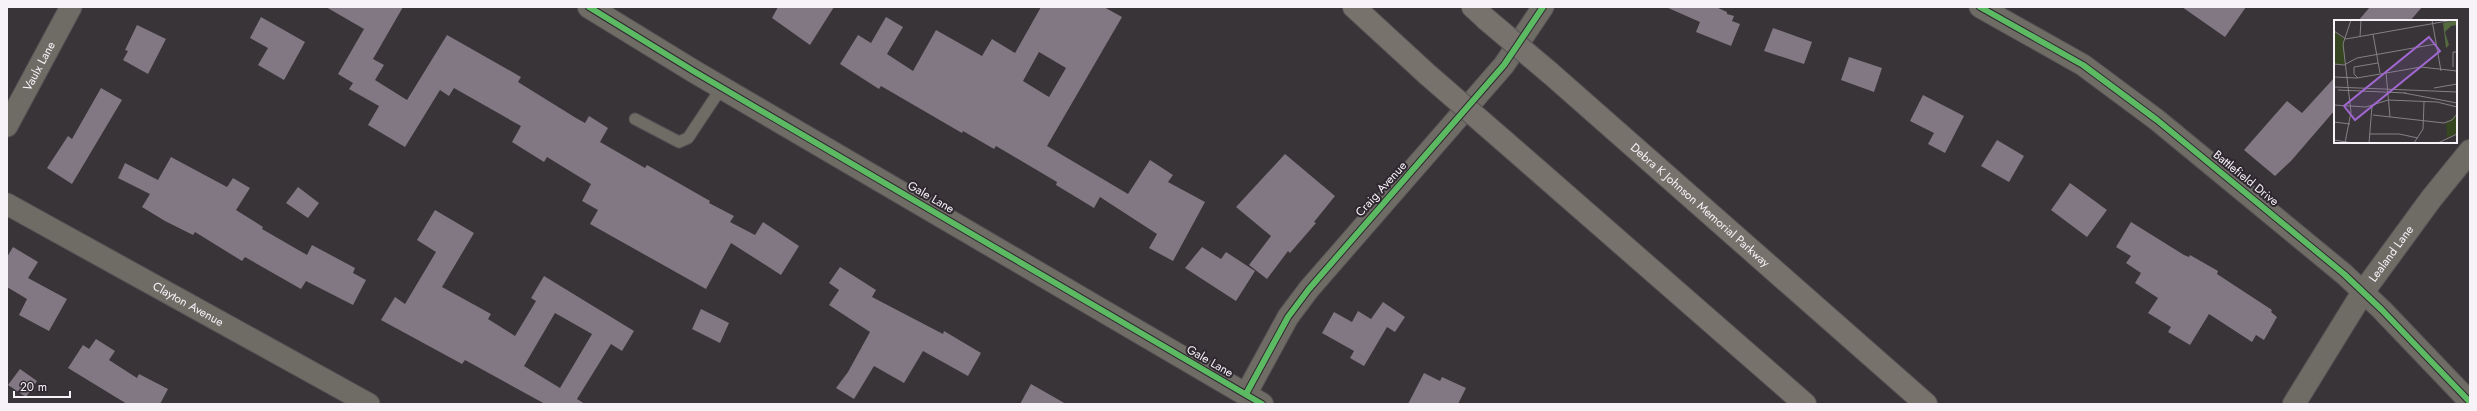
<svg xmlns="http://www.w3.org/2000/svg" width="2477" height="411" viewBox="0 0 2477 411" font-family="Jost,sans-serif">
<rect width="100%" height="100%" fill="#383438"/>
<g fill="#827883" fill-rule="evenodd">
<path d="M326,7H403L373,59L384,65L375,80L407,100L447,35L521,77L518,82L576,118L585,123L589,116L608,128L600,142L645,168L647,165L710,201L709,203L734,216L730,222L755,235L763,222L799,246L781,275L731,243L706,289L590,224L598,210L582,201L591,184L547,157L544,162L512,142L521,126L454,88L449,96L440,90L405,147L368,125L379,106L349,89L353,83L338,74L364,29Z"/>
<path d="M778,7H834L810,45L772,18Z"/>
<path d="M1041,7H1104L1122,17L1047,146L1128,194L1150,160L1173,175L1168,182L1205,202L1173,261L1149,248L1157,234L1100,197L1094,208L1056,185L1057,182L996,146L994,149L963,131L962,133L881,86L879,89L840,64L858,35L871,43L886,17L903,27L887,54L913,71L936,30L982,56L992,39L1015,53ZM1039,52L1066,68L1049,97L1023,81Z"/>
<path d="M1666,7H1716L1727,12V14L1734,16L1732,21L1740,24L1731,46L1696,32L1700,22Z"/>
<path d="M2182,7H2246L2225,37Z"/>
<path d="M2370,7H2422L2410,21H2358Z"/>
<path d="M261,17L305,42L284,80L258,65L268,48L250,38Z"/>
<path d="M137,25L166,39L148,74L123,60L128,51L125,50Z"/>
<path d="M1773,28L1812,42L1804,64L1764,51Z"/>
<path d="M1849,57L1882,68L1874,92L1841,80Z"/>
<path d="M2335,77V110L2291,161L2275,176L2244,150L2287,101L2302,113Z"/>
<path d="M101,88L122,100L72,184L47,168L68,136L72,139Z"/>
<path d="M1923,95L1964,116L1945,153L1928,144L1934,133L1910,121Z"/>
<path d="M1997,140L2024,156L2009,182L1981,166Z"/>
<path d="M1285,154L1335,196L1314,222L1316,223L1290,253L1288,251L1267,279L1249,265L1271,236L1236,207Z"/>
<path d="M171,157L227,187L233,178L250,188L236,210L263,227L262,229L307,255L312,245L355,268L353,273L366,280L353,305L306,281L301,289L245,257L242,261L195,232L193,235L165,221L142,207L150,194L118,178L125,163L158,180Z"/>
<path d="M2070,183L2107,210L2087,237L2051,210Z"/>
<path d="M298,187L319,203L308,218L286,203Z"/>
<path d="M435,210L474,233L442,287L491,314L488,319L515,336L536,301L531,298L544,276L634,331L622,351L611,344L577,399L585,404H545L465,360L462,364L381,320L395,297L405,304L436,252L417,240ZM555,313L592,334L560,388L524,366Z"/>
<path d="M2131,222L2184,255L2189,257L2190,255L2218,271L2217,274L2272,310L2271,312L2277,317L2264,340L2256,335L2252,342L2209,314L2190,345L2168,332L2171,327L2148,313L2158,298L2135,283L2141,273L2126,263L2131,256L2116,247Z"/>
<path d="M13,247L38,262L28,278L67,299L49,331L19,315L27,299L7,287V257Z"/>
<path d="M1202,247L1221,259L1226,252L1255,271L1236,301L1185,268Z"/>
<path d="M840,267L876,290L872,297L943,334L944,331L981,353L968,376L923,351L904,383L874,366L854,399L836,388L848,372L870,332L829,305L839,290L829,283Z"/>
<path d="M1383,302L1405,317L1395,332L1387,327L1364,366L1350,358L1354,351L1322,333L1334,312L1352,322L1358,311L1371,319Z"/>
<path d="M701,309L729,323L720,343L692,329Z"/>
<path d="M96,339L115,351L109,360L137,378L139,374L168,389L160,404H127L68,368L83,345L89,349Z"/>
<path d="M20,369L37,381L26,397L8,385Z"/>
<path d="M1424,373L1440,381L1442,377L1466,388L1458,404H1408Z"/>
<path d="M1031,384L1066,404H1020Z"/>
</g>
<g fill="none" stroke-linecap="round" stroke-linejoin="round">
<defs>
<path id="service" d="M635,119L679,142L688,138L722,87"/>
<g id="minor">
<path d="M1980,7L2083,65L2157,120L2344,274L2382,310L2470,402"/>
<path id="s1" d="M7,126L71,7"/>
<path id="s2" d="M7,204L369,404"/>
<path d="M1246,394L1288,317L1309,289L1504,65L1543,7"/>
</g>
<g id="tertiary">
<path d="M589,7L695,72L1262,404"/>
<path id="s3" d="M2294,404L2363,292L2431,199L2470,151"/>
</g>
<g id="motorway">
<path d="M1354,7L1428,75"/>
<path d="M1473,7L1486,19"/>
<path id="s4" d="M1550,73L1926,404"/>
<path d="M1504,141L1805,404"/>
</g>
</defs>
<use href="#service" stroke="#565356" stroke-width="13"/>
<use href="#minor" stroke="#565356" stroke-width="23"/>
<use href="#tertiary" stroke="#565356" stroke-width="24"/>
<use href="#motorway" stroke="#565356" stroke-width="24"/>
<use href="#service" stroke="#6f6c66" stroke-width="11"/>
<use href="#minor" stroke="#6f6c66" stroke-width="21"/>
<use href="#tertiary" stroke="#6f6c66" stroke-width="22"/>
<use href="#motorway" stroke="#77736c" stroke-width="22"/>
<defs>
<g id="motorway-bridge">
<path d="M1486,19L1550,73"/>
<path d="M1428,75L1504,141"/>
</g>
</defs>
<use href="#motorway-bridge" stroke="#565356" stroke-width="24" stroke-linecap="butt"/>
<use href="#motorway-bridge" stroke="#77736c" stroke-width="22"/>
<defs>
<g id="cycleway">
<path d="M589,7L695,72L1262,404"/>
<path d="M1980,7L2083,65L2157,120L2344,274L2382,310L2470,402"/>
<path d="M1246,394L1288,317L1309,289L1504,65L1543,7"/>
</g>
</defs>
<use href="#cycleway" stroke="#2f2830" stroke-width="8"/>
<use href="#cycleway" stroke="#5cba63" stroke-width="6"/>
</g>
<g text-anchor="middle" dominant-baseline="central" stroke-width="4" stroke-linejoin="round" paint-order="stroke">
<g font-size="12" fill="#f7f2f8" stroke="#2f2830">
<text stroke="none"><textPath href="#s1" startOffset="68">Vaulx Lane</textPath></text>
<text transform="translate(2246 178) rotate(39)">Battlefield Drive</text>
<text transform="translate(1381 189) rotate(-48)">Craig Avenue</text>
<text transform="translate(931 197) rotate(30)">Gale Lane</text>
<text stroke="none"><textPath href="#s4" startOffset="200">Debra K Johnson Memorial Parkway</textPath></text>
<text stroke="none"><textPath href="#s3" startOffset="179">Lealand Lane</textPath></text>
<text stroke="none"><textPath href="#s2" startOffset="207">Clayton Avenue</textPath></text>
<text transform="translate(1210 361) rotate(30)">Gale Lane</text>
</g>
</g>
<g transform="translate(2334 20)">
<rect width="123" height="123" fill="#383438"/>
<path d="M0,11L10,19L11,45L0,44ZM123,94V114L113,118L112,103Z" fill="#354621"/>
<path d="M123,0V5L117,6L111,12L115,25L112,28L109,3Z" fill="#556a3e"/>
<path fill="none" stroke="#848085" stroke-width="1" d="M98,0L107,51M0,11L12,19L119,0M39,14L46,53M26,17L27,0M0,44L10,45L23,38L102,24M119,47V32H123M52,52L56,97M0,57L23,58L87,47L123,51M24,58L20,54V47L44,43M0,67L123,72M100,68L123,64M4,70L72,73M70,73L123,83M0,85L32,87L54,80L103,82L123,87M39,95L110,103L118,100L123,94M0,102L16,104M36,114H65L84,118M0,120L19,123M11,123L17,92L9,24L17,0M35,123L38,86M80,123L89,109L90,82M104,123L123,114"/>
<path fill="#a067d0" fill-opacity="0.15" stroke="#a067d0" stroke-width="2" d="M95,17L106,31L21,100L10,86Z"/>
<rect width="123" height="123" fill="none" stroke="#f7f2f8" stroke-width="2"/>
</g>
<rect width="2477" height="411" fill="none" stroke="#f7f2f8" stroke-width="16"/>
<path d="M14 391v6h56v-6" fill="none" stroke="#f7f2f8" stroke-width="2"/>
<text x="20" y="391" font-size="12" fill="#f7f2f8" stroke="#2f2830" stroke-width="3" paint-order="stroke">20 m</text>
</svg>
